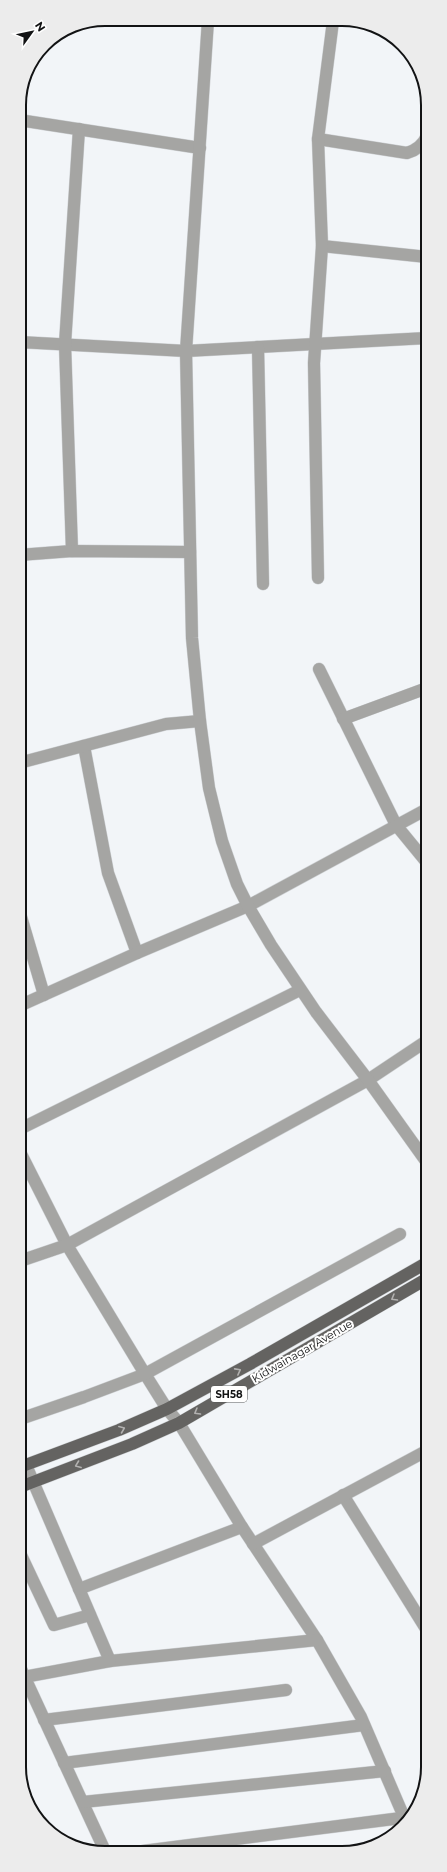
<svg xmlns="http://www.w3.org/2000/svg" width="447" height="1872" viewBox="0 0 447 1872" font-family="Montserrat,sans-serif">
<rect width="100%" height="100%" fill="#f2f5f8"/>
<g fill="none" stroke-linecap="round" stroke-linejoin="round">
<defs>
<g id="minor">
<path d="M19,120L200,148"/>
<path d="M318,139L407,153C417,150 423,145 427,136"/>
<path d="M322,246L427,257"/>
<path d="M19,342L186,351L427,338"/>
<path d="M258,347L263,584"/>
<path d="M72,551L65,344L79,129"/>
<path d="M19,555L72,551L190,552"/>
<path d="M318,578L314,363L322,246L318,139L333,21"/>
<path d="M319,669L396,825L428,864"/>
<path d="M343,719L427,688"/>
<path d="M84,746L108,873L137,953"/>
<path d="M19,763L166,724L200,721"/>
<path d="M19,910L44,995"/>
<path d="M19,1006L137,953L248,906L427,809"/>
<path d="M20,1129L300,990"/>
<path d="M20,1152L67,1245L145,1374L167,1409L179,1423L242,1527L317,1640L361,1717L404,1817L405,1825"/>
<path d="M20,1261L67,1245L368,1080L428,1040"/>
<path d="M20,1419L84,1397L145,1374L400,1234"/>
<path d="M26,1465L110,1661L317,1640"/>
<path d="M343,1495L428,1632"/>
<path d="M253,1544L428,1450"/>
<path d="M20,1553L54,1625L90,1615"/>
<path d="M79,1589L242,1527"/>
<path d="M20,1667L105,1851"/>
<path d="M24,1677L110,1661"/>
<path d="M44,1720L286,1690"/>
<path d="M64,1763L364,1725"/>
<path d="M83,1802L385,1771"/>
<path d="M143,1851L409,1817"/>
</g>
<path id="tertiary" d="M208,20L186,351L192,638L200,721L209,788L222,841L237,884L248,906L271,945L316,1012L368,1080L428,1164"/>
<g id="primary">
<path d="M20,1467L119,1430L167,1409L250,1364L428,1262"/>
<path d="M20,1487L132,1444L179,1423L428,1278"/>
</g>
</defs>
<use href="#minor" stroke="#ced1d4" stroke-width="13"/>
<use href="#tertiary" stroke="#ced1d4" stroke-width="13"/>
<use href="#primary" stroke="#ced1d4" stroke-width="13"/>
<use href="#minor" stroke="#a5a5a3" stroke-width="12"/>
<use href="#tertiary" stroke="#a5a5a3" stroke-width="12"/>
<use href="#primary" stroke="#646361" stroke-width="12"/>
</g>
<defs><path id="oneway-chevron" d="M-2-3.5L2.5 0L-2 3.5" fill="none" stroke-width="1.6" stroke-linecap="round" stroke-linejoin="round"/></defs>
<g stroke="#b2b1b0">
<use href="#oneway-chevron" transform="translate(394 1298) rotate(150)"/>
<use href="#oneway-chevron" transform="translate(238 1371) rotate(-28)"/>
<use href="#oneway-chevron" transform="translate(197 1412) rotate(150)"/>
<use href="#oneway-chevron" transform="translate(122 1429) rotate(-22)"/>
<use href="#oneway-chevron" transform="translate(78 1465) rotate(159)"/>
</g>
<g text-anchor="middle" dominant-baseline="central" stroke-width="4" stroke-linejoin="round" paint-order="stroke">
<rect fill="#fff" stroke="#595a5a" stroke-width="1" x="211" y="1386" width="36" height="16" rx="3"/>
<g font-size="10" font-weight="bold" fill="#121314">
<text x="229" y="1394">SH58</text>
</g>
<g font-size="11" fill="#121314" stroke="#fff">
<text transform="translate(302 1351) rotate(-30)">Kidwainagar Avenue</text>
</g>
</g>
<path d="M0 0H447V1872H0ZM105 26H342A79 79 0 0 1 421 105V1767A79 79 0 0 1 342 1846H105A79 79 0 0 1 26 1767V105A79 79 0 0 1 105 26Z" fill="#ececec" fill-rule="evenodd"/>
<path fill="none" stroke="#121314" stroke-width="2" d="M105 26H342A79 79 0 0 1 421 105V1767A79 79 0 0 1 342 1846H105A79 79 0 0 1 26 1767V105A79 79 0 0 1 105 26Z"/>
<g transform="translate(32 32) rotate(57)" stroke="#ffffff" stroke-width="3" paint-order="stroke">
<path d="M0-3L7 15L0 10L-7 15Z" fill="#121314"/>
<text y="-6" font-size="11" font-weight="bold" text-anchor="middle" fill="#121314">N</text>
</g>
</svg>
